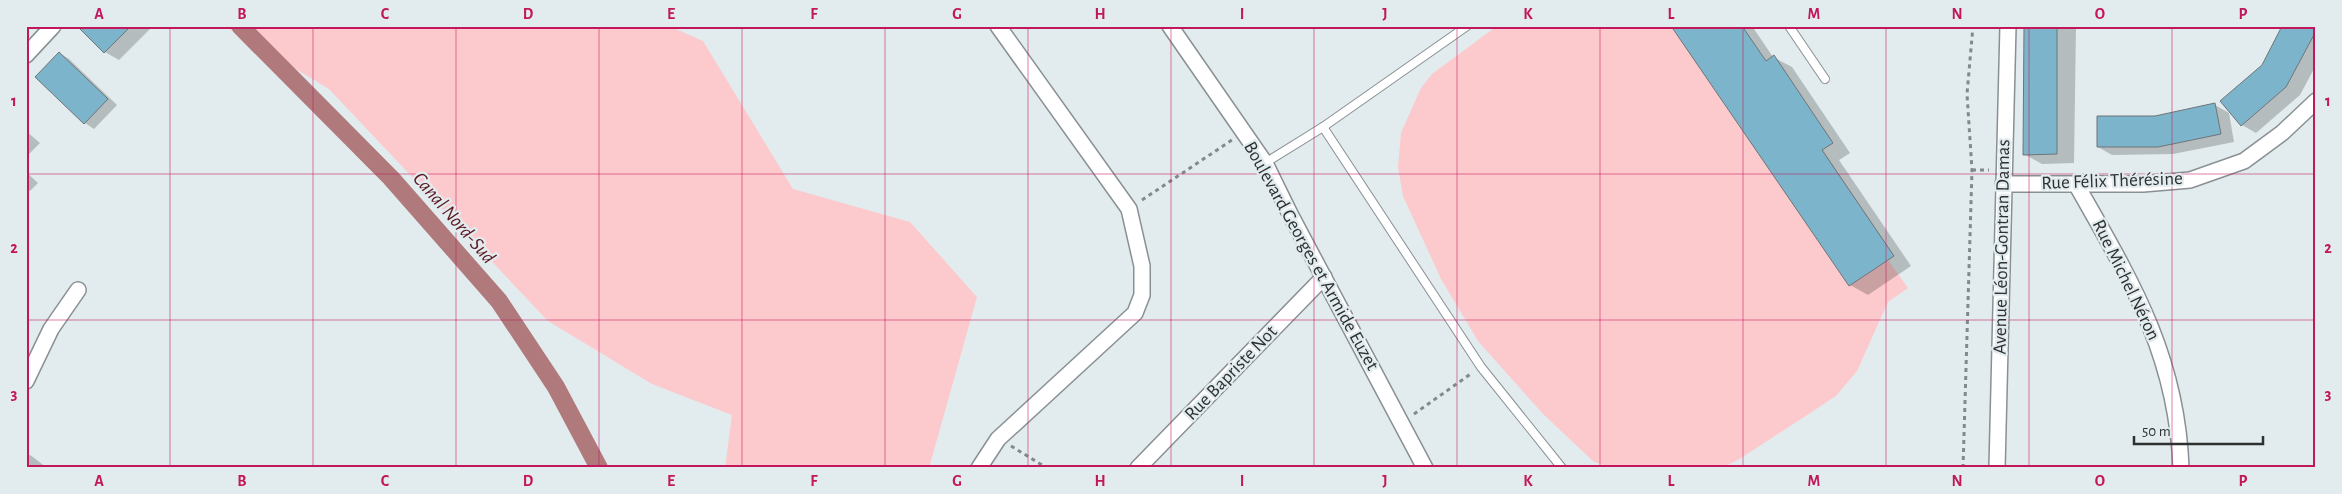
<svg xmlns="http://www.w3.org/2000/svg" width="2342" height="494" viewBox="0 0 2342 494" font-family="'Alegreya Sans',sans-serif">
<rect width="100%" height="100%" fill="#e2ebee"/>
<g fill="#fccacc">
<path d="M224,26H669L703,41L793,189L910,222L977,297L929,468H725L732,415L652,384L548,321L329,89Z"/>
<path d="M1497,26H1742L1766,61L1774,55L1833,143L1823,150L1894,256L1888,260L1908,288L1888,302L1857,371L1836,396L1738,460L1721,468H1613L1594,462L1542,413L1478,341L1441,279L1403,196L1398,167L1401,133L1421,88L1432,74Z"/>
</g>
<g fill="#0003">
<path d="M87,26H153L119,60L105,52L83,30Z"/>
<path d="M1672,26H1752L1773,57L1792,67L1850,153L1839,160L1911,266L1868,295L1850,285Z"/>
<path d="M2024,26H2076L2074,163L2042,164L2024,154Z"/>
<path d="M2316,26V65L2300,95L2256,133L2242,125Z"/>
<path d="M59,53L69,59L117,105L94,129L85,123Z"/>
<path d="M2215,105L2229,113L2234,142L2173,154L2112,155L2098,147L2156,117Z"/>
<path d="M26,131L40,143L26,157Z"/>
<path d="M26,172L38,183L30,191L26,189Z"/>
<path d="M26,453L33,457L47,468H26Z"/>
</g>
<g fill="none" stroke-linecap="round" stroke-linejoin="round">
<path stroke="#b07a7c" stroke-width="18" d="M240,26L391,178L499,301L556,387L599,468"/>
</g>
<g fill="#7cb5cb" stroke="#6e7578">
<path d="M77,26H131L104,53Z"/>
<path d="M1671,26H1742L1766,61L1774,55L1833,143L1822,150L1894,256L1849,286Z"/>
<path d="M2024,26H2057V154L2023,155Z"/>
<path d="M2282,26H2316V31L2286,87L2241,126L2220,101L2262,65Z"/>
<path d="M59,52L108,99L84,124L35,77Z"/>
<path d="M2215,103L2221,134L2158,147H2097V116H2155Z"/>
</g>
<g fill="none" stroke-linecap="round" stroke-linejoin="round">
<defs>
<g id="lane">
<path d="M1789,26L1825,79"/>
<path d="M1323,127L1481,367L1562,468"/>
<path d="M1265,163L1323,127L1467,26"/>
</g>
<g id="street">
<path d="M1170,26L1265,163L1290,214L1425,468"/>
<path d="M26,55L53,26"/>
<path d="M2003,184H2143L2190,180L2244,161L2282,133L2316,101"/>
<path d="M2076,184C2130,279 2177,355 2181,468"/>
<path d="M26,381L51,329L78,290"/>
<path d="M979,468L998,439L1135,313L1142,295V266L1129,209L998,26"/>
<path d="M1138,468L1324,277"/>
<path d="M1997,468L2008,26"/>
</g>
</defs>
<use href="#lane" stroke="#899094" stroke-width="10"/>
<use href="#street" stroke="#899094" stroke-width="18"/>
<g stroke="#83898b" stroke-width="3" stroke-dasharray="4 4" stroke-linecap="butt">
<path d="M1972,170H1989"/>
<path d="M1142,200L1232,140"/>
<path d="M1414,414L1472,373"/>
<path d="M1011,446L1047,468"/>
<path d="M1963,468L1972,170L1967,94L1973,26"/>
</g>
<use href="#lane" stroke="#fff" stroke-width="8"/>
<use href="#street" stroke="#fff" stroke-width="15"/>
</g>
<path fill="none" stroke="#c2185b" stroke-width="1" stroke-opacity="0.55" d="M170,26V468M313,26V468M456,26V468M599,26V468M742,26V468M885,26V468M1028,26V468M1171,26V468M1314,26V468M1457,26V468M1600,26V468M1743,26V468M1886,26V468M2029,26V468M2172,26V468M26,174H2316M26,320H2316"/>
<g text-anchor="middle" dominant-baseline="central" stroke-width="4.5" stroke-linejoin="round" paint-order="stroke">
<g font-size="19" fill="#2e3132" stroke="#e2ebee">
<text transform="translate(2112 181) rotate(-2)">Rue Félix Thérésine</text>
<text transform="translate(2002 247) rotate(-89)">Avenue Léon-Gontran Damas</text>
<text transform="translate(1311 256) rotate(61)">Boulevard Georges et Armide Euzet</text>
<text transform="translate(2126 280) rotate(64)">Rue Michel Néron</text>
<text transform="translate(1231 373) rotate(-46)">Rue Bapriste Not</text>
</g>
<g font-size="20" font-style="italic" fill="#5b1821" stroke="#e2ebee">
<text transform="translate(454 218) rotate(49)">Canal Nord-Sud</text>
</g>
</g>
<rect width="2342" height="494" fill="none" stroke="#e2ebee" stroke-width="55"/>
<path d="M2134 436v8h129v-8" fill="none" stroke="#2e3132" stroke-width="2.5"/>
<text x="2142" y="436" font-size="15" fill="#2e3132" stroke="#e2ebee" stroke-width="4" paint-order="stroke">50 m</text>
<rect x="28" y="28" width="2286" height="438" fill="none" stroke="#c2185b" stroke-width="2"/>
<g font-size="16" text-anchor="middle" font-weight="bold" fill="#c2185b">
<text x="99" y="19">A</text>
<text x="242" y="19">B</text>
<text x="385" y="19">C</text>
<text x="528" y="19">D</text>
<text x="671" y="19">E</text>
<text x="814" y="19">F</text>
<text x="957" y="19">G</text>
<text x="1100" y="19">H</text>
<text x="1242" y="19">I</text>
<text x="1385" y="19">J</text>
<text x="1528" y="19">K</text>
<text x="1671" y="19">L</text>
<text x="1814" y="19">M</text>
<text x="1957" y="19">N</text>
<text x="2100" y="19">O</text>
<text x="2243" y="19">P</text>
<text x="14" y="106">1</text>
<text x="2328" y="106">1</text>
<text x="14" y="253">2</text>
<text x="2328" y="253">2</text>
<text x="14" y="399">3</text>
<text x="2328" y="399">3</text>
<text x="99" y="486">A</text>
<text x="242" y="486">B</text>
<text x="385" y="486">C</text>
<text x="528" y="486">D</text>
<text x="671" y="486">E</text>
<text x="814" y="486">F</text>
<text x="957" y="486">G</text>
<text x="1100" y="486">H</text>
<text x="1242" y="486">I</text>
<text x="1385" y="486">J</text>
<text x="1528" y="486">K</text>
<text x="1671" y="486">L</text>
<text x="1814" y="486">M</text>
<text x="1957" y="486">N</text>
<text x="2100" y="486">O</text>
<text x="2243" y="486">P</text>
</g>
</svg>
